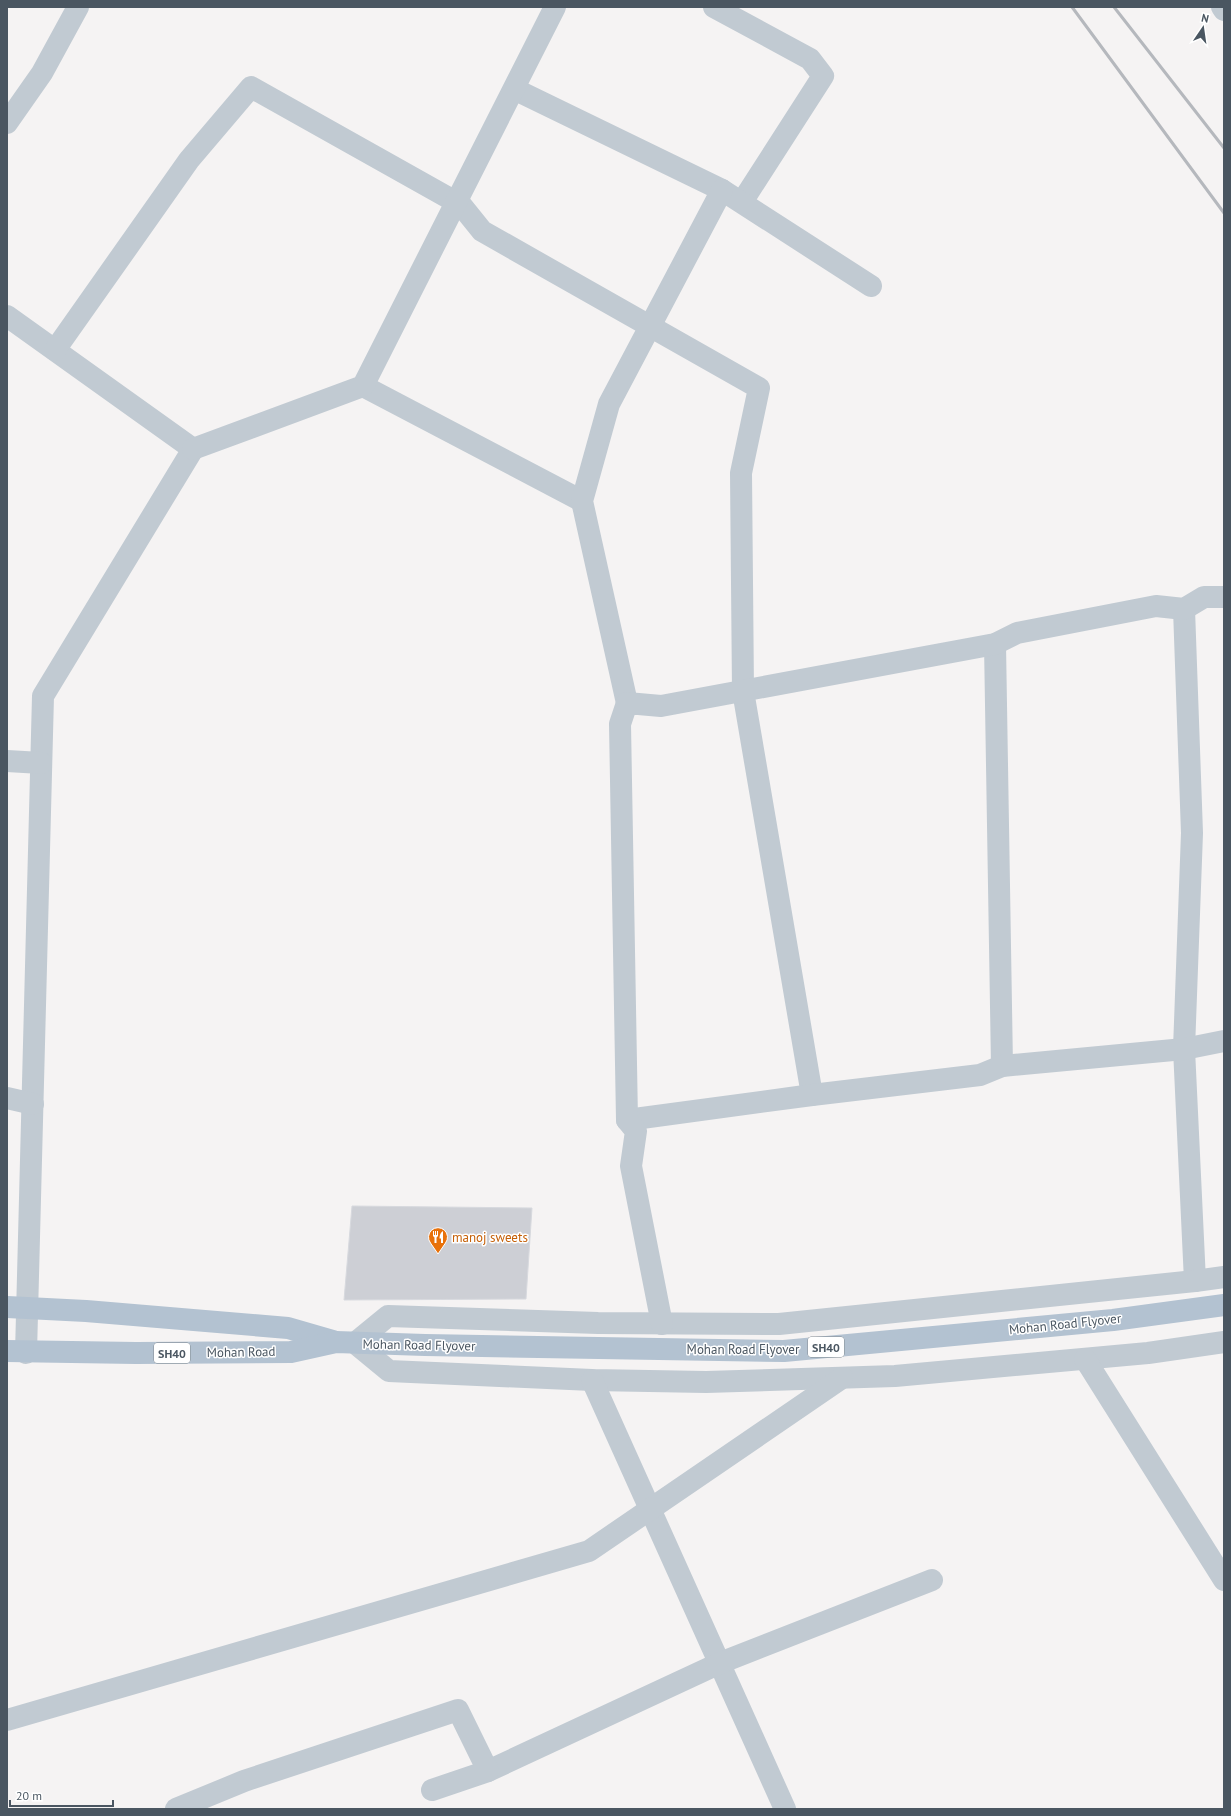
<svg xmlns="http://www.w3.org/2000/svg" width="1231" height="1816" viewBox="0 0 1231 1816" font-family="'PT Sans',sans-serif">
<rect width="100%" height="100%" fill="#f5f3f3"/>
<path fill="#cdcfd5" stroke="#d7d9de" d="M352,1206L532,1208L526,1299L344,1300Z"/>
<g fill="none" stroke-linecap="round" stroke-linejoin="round">
<g stroke="#c1cad2" stroke-width="22">
<path d="M714,7L810,59L823,76L742,202"/>
<path d="M1222,7L1224,10"/>
<path d="M514,89L722,190L871,286"/>
<path d="M7,123L42,73L78,7"/>
<path d="M7,316L193,449L43,696L26,1353"/>
<path d="M55,350L189,160L251,87L447,197L457,200L482,231L759,388L741,473L743,691L812,1095"/>
<path d="M363,386L582,501"/>
<path d="M193,449L363,386L555,7"/>
<path d="M1184,609L1192,833L1184,1049L1195,1281"/>
<path d="M995,644L1002,1066"/>
<path d="M627,703L582,501L609,404L722,190"/>
<path d="M7,761L41,763"/>
<path d="M7,1098L33,1104"/>
<path d="M627,1120L812,1095L980,1075L1002,1066L1184,1049L1224,1041"/>
<path d="M1224,1277L1195,1281L779,1324L598,1323L388,1316L355,1343L389,1371L592,1380L706,1382L895,1376L1148,1353L1224,1342"/>
<path d="M662,1324L631,1166L636,1131L627,1120L620,724L627,703L661,706L995,644L1017,633L1156,606L1184,609L1204,597H1224"/>
<path d="M1085,1359L1224,1580"/>
<path d="M592,1380L785,1809"/>
<path d="M7,1720L589,1551L842,1378"/>
<path d="M488,1771L720,1663L932,1580"/>
<path d="M176,1809L244,1781L458,1710L488,1771L432,1790"/>
</g>
<g stroke="#b3c2d1" stroke-width="22">
<path d="M7,1307L86,1311L288,1328L333,1341"/>
<path d="M7,1351L136,1353L291,1352L336,1342L425,1345L784,1351L1113,1320L1224,1305"/>
</g>
<g stroke="#b5b8bd" stroke-width="3">
<path d="M1072,7L1224,213"/>
<path d="M1114,7L1224,148"/>
</g>
</g>
<defs>
<symbol id="restaurant-pin" viewBox="-11 -11 22 30"><path d="M0 17L-7.5 6A9.5 9.5 0 1 1 7.5 6Z" fill="#e8710a" stroke="#fff"/><path d="M-5-6h1v4h1v-4h1v4h1v-4h1v5L-1.5 .5V6h-2V.5L-5-1ZM5-6V6H3V1.5H1.5Q1.5-4 5-6Z" fill="#fff"/></symbol>
</defs>
<g fill-rule="evenodd">
<use href="#restaurant-pin" x="427" y="1226" width="22" height="30"/>
</g>
<g text-anchor="middle" dominant-baseline="central" stroke-width="3" stroke-linejoin="round" paint-order="stroke">
<g fill="#fff" stroke="#808990" stroke-width="1">
<rect x="808" y="1337" width="36" height="20" rx="3"/>
<rect x="154" y="1343" width="36" height="20" rx="3"/>
</g>
<g font-size="12" font-weight="bold" fill="#4a5661">
<text x="826" y="1347">SH40</text>
<text x="172" y="1353">SH40</text>
</g>
<g font-size="13" fill="#c56008" stroke="#fff" text-anchor="start">
<text x="452" y="1237">manoj sweets</text>
</g>
<g font-size="13" fill="#4a5661" stroke="#fff">
<text transform="translate(1065 1324) rotate(-6)">Mohan Road Flyover</text>
<text transform="translate(419 1345) rotate(1)">Mohan Road Flyover</text>
<text x="743" y="1349">Mohan Road Flyover</text>
<text transform="translate(241 1352) rotate(-1)">Mohan Road</text>
</g>
</g>
<rect width="1231" height="1816" fill="none" stroke="#4a5661" stroke-width="16"/>
<g transform="translate(1203 28) rotate(13)" stroke="#ffffff" stroke-width="3" paint-order="stroke">
<path d="M0-3L7 15L0 10L-7 15Z" fill="#4a5661"/>
<text y="-6" font-size="11" font-weight="bold" text-anchor="middle" fill="#4a5661">N</text>
</g>
<path d="M10 1800v6h103v-6" fill="none" stroke="#4a5661" stroke-width="2"/>
<text x="16" y="1800" font-size="12" fill="#4a5661" stroke="#ffffff" stroke-width="3" paint-order="stroke">20 m</text>
</svg>
